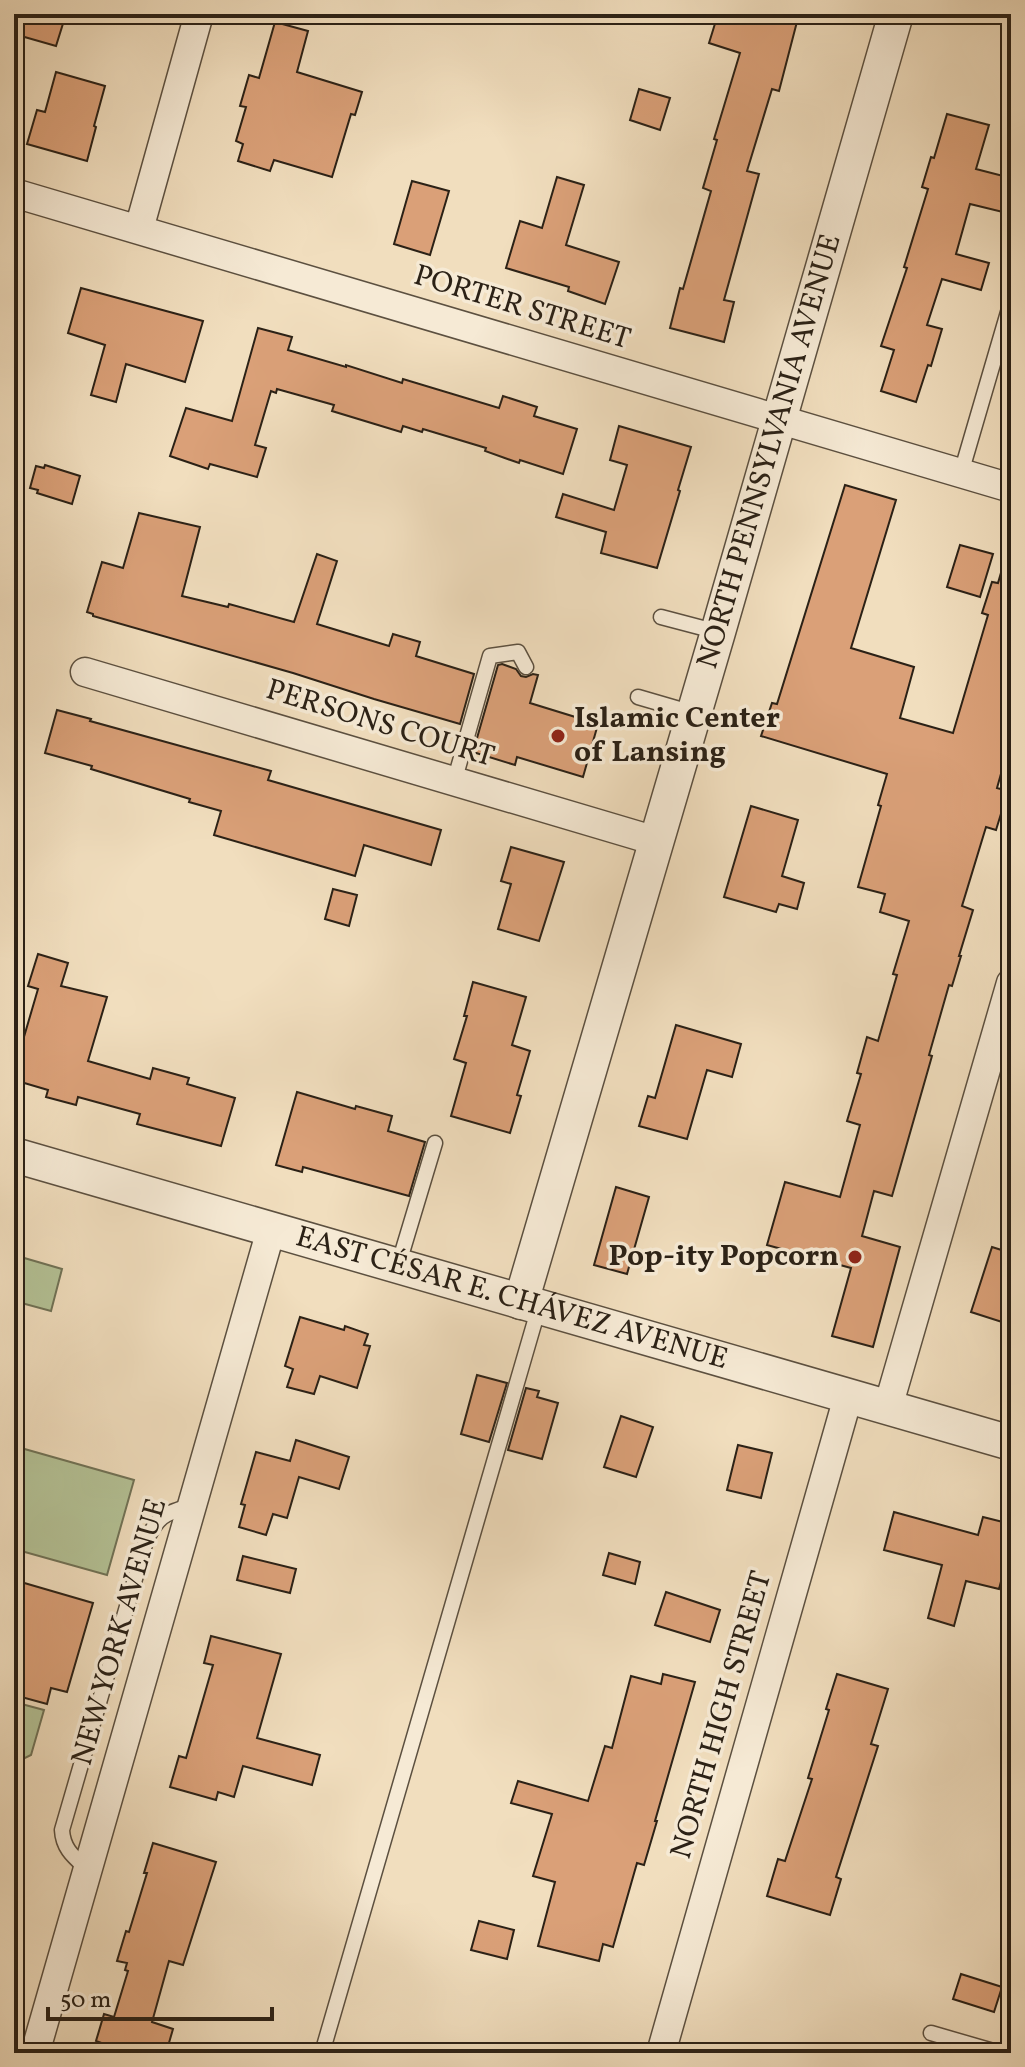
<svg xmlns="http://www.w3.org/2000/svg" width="1025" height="2067" viewBox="0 0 1025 2067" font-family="Vollkorn,serif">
<rect width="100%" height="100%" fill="#f1debe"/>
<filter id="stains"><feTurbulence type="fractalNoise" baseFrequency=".0025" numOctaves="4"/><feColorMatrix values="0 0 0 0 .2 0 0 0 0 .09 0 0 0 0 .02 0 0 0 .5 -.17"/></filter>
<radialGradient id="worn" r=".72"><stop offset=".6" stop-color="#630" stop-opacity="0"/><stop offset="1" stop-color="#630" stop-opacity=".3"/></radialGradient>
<g fill="#b4c296" stroke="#707256" stroke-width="2">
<path d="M14,1255L62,1269L51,1311L14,1301Z"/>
<path d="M14,1446L134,1480L107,1575L14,1549Z"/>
<path d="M14,1702L44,1710L31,1755L23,1759L14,1756Z"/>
</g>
<g fill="#daa078" stroke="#2b2116" stroke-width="2">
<path d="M18,14H66L56,46L14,34Z"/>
<path d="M718,14H799L779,91L772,89L747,171L759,174L724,300L734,302L724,342L670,328L680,288L683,289L711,191L703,188L717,140L714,139L740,53L709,43Z"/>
<path d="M275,22L308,31L297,72L362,92L355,115L351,114L332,177L274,160L270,171L238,161L243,144L236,141L246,107L240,106L249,75L259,78Z"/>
<path d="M56,72L105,86L94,126L96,127L87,161L27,144L37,110L45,112Z"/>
<path d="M639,89L670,98L660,130L630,120Z"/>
<path d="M947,114L989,125L976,169L1011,178V214L970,204L956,254L989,263L981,290L942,279L927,325L942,329L931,366L928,365L916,402L881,391L894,350L881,346L907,268L904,267L928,189L922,187L931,157L934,158Z"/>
<path d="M557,177L584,185L566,245L619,262L605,304L568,291L569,287L506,268L520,221L542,228Z"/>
<path d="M412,181L449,191L430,255L394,244Z"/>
<path d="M81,288L203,321L185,382L126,364L116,402L91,395L105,345L68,333Z"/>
<path d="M258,328L292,337L288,350L346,367V365L402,383L403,379L499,408L503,396L537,407L534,416L577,429L563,474L520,460L519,463L485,451L486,448L423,429L422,432L403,426L401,432L332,411L334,405L277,389L276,393L271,391L255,445L266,448L257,477L210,464L208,469L170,456L186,408L232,421Z"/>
<path d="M619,426L691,447L678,490L680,491L657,568L601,553L606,532L556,517L563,494L614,510L627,465L610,460Z"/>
<path d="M45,465L80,476L72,504L37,493L38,490L30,488L36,466L44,468Z"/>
<path d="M845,485L896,500L851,648L914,667L900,718L953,733L988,615L982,613L992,582L998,583L1005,559L1011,560V738L997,788L1008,791L996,830L986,827L962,906L973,910L959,956H961L952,986L949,985L929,1055L932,1056L892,1196L874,1191L862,1236L900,1247L873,1347L832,1336L851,1268L767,1245L785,1182L840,1197L860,1125L847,1121L861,1074L857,1073L867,1037L878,1041L897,975L893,974L909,921L880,912L885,894L858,887L881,806L878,805L887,774L761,736L772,703L777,704Z"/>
<path d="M139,513L200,527L182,596L228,607L229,604L294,622L317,554L337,561L317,624L389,646L393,634L420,642L416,656L474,674L460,724L374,699L293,673L93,616V614L87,612L102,562L123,568Z"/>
<path d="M960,545L993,554L980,597L947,587Z"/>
<path d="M502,664L516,669L521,676L526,677L533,674L538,675L530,703L598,724L583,777L517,757L515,765L473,752L498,665Z"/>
<path d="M57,710L91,719L90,721L271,771L268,780L441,830L431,865L364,845L355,876L214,835L221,811L189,802L190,799L91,769L92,766L45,753Z"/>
<path d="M751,806L798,820L782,876L804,883L797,909L779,904L776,912L724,897Z"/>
<path d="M511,847L564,862L539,941L498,929L511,884L501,881Z"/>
<path d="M333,889L357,895L349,926L325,919Z"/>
<path d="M38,954L68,963L61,986L107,997L88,1061L150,1079L153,1068L189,1078L187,1084L235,1098L221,1146L137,1124L140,1114L78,1097L76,1105L46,1097L48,1090L14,1080V1071L38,989L28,986Z"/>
<path d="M473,982L526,997L512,1045L530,1051L517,1095L521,1096L510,1133L451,1116L466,1063L454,1059L467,1016H464Z"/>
<path d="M676,1025L741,1044L732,1077L707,1070L687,1139L639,1126L648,1096L655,1098Z"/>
<path d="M297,1092L355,1109L356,1106L392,1116L388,1131L425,1142L409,1196L303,1167L302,1172L276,1165Z"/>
<path d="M616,1187L649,1197L627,1274L594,1265Z"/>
<path d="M992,1247L1011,1253V1295L1002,1322L971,1312Z"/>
<path d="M300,1317L344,1330L345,1326L368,1334L364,1345L370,1346L357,1388L320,1376L314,1394L287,1387L293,1369L285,1366Z"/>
<path d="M477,1375L507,1383L489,1442L461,1434Z"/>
<path d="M526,1388L539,1391L537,1397L558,1403L542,1459L508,1450Z"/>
<path d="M621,1416L653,1427L636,1477L604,1467Z"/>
<path d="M296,1440L349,1457L339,1489L299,1477L287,1518L273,1514L266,1535L239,1527L245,1505L241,1504L256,1452L290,1461Z"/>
<path d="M738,1445L772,1453L761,1498L727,1490Z"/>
<path d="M894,1512L978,1535L983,1517L1011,1524V1544L999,1589L966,1581L954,1626L928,1618L942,1565L884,1550Z"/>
<path d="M609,1553L640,1562L635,1584L603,1575Z"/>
<path d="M243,1556L296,1569L290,1593L237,1580Z"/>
<path d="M14,1580L93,1603L67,1692L51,1688L47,1704L14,1695Z"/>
<path d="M666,1592L720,1610L710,1642L655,1625Z"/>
<path d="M211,1636L281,1654L257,1738L320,1755L312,1785L243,1766L234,1797L218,1792L216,1800L170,1787L179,1756L186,1758L213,1665L204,1663Z"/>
<path d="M663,1674L695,1682L655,1821H657L644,1865L637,1863L613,1947L603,1944L599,1961L538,1946L555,1882L533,1876L552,1814L511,1803L518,1781L588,1801L605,1746L612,1748L631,1676L661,1684Z"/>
<path d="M837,1674L888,1689L871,1744L878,1746L836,1877L841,1879L830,1915L767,1896L778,1859L785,1861L812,1779L808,1778L829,1710L826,1709Z"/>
<path d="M153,1843L216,1862L183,1965L169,1961L152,2022L173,2029L166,2053H102L104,2044L96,2041L104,2014L114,2017L128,1971L125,1970L127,1963L117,1961L126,1931L129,1932L147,1873H144Z"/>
<path d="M479,1921L514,1930L507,1959L471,1950Z"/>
<path d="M961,1974L1002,1987L994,2012L953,1999Z"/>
</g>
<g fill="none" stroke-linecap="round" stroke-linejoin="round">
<defs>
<g id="service">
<path d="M961,473L1011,302"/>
<path d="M661,617L718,632"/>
<path d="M638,697L693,713"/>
<path d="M454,782L490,656L518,652L526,667"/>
<path d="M398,1266L435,1143"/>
<path d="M87,1869C74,1857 63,1849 62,1830L146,1541C159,1514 165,1514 192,1505"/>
<path d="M931,2033L1000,2053"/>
<path d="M322,2053L539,1307"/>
</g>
<g id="minor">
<path d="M14,193L1011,488"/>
<path d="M139,229L199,14"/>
<path d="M85,672L656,841"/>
<path d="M888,1407L1011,983"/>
<path d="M35,2053L271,1230"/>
<path d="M661,2053L848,1397"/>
</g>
<g id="tertiary">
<path id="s1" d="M14,1155L1011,1443"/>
<path id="s2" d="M521,1302L718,632L896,14"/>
</g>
</defs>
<use href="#service" stroke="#5c5040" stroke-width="17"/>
<use href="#minor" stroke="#5c5040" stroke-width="31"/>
<use href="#tertiary" stroke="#5c5040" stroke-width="37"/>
<use href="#service" stroke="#f6ead5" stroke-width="14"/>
<use href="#minor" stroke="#f6ead5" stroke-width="28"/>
<use href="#tertiary" stroke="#f6ead5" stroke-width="34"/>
</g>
<g fill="#8f2418" stroke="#f6ead5" stroke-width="3">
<circle cx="558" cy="736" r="8"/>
<circle cx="855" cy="1257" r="8"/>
</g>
<g text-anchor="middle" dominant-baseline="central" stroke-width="7" stroke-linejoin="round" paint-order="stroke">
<g font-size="30" fill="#2b2116" stroke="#f6ead5">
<text transform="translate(522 308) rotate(17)">PORTER STREET</text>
<text stroke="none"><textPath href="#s2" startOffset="886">NORTH PENNSYLVANIA AVENUE</textPath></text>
<text transform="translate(380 724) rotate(17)">PERSONS COURT</text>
<text stroke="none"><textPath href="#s1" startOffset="518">EAST CÉSAR E. CHÁVEZ AVENUE</textPath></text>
<text transform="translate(120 1632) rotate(-74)">NEW YORK AVENUE</text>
<text transform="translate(722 1715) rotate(-74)">NORTH HIGH STREET</text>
</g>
<g font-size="30" font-weight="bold" fill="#2b2116" stroke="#f6ead5" text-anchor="start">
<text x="574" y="719">Islamic Center<tspan x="574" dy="34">of Lansing</tspan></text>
<text x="839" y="1257" text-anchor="end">Pop-ity Popcorn</text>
</g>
</g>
<rect width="1025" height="2067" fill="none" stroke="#f1debe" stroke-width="48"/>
<rect x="16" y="16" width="993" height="2035" fill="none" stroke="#2b2116" stroke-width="4"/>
<rect x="24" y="24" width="977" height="2019" fill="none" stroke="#2b2116" stroke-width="2"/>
<path d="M48 2007v12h224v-12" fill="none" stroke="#2b2116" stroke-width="4"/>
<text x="60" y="2007" font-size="24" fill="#2b2116" stroke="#f6ead5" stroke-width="6" paint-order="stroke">50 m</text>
<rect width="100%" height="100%" filter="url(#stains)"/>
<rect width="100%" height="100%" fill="url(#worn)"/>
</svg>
